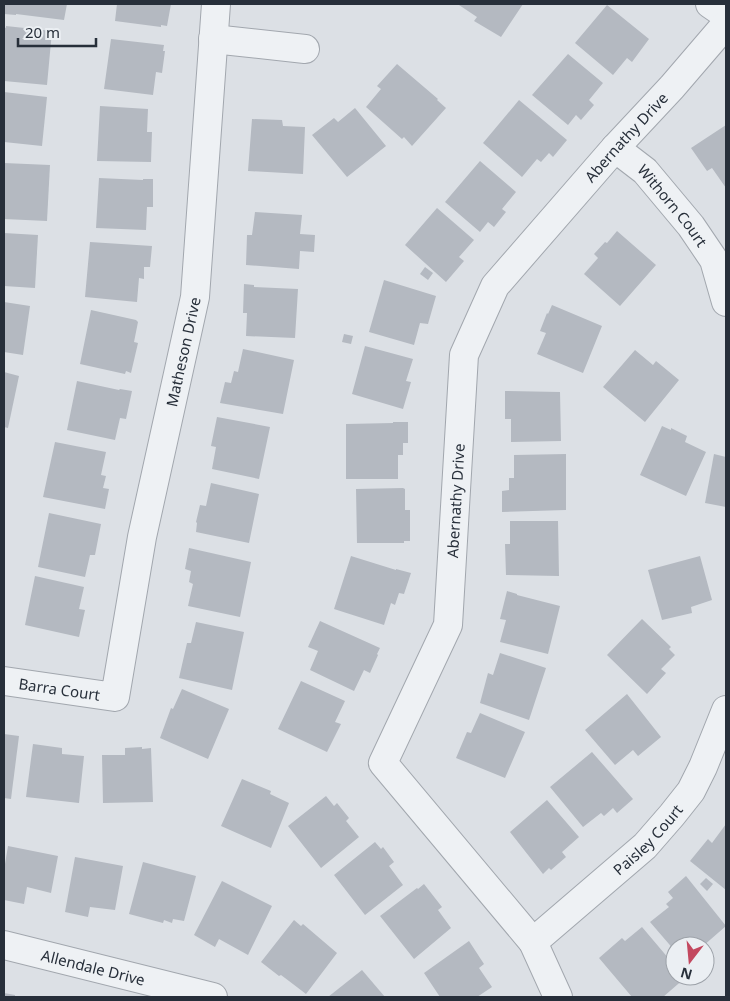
<svg xmlns="http://www.w3.org/2000/svg" width="730" height="1001" viewBox="0 0 730 1001" font-family="'Noto Sans',sans-serif">
<rect width="100%" height="100%" fill="#dce0e5"/>
<g fill="#b4b9c1">
<path d="M4,4H67L64,20L16,14V15L4,14Z"/>
<path d="M117,4H171L167,26L161,25V27L115,21Z"/>
<path d="M460,4H523L501,37L474,21L477,17L459,5Z"/>
<path d="M607,5L649,39L632,62L627,58L613,75L575,43Z"/>
<path d="M6,26L52,31L47,85L4,81V27L6,28Z"/>
<path d="M111,39L164,45L163,51H165L162,73L156,72L153,95L104,89Z"/>
<path d="M568,54L603,83L589,100L594,105L581,120L576,115L568,125L532,95Z"/>
<path d="M397,64L438,99L437,100L446,108L412,146L404,137L402,139L366,107L381,89L377,86Z"/>
<path d="M4,92L47,97L42,146L4,142Z"/>
<path d="M519,100L567,140L553,157L549,153L541,162L537,159L522,177L483,143Z"/>
<path d="M100,106L148,109L147,132H152L151,162L97,161Z"/>
<path d="M355,108L386,146L347,177L312,135L334,118L338,122Z"/>
<path d="M252,119L282,120L283,126L305,127L303,174L248,171Z"/>
<path d="M726,125V188L712,168L707,171L691,148Z"/>
<path d="M480,161L516,192L502,209L506,212L494,227L488,222L480,232L445,202Z"/>
<path d="M4,163L50,165L47,221L4,219Z"/>
<path d="M99,178L143,180V179H153V207H147L146,230L96,228Z"/>
<path d="M437,208L474,240L459,257L464,261L446,282L405,245Z"/>
<path d="M255,212L302,215L300,234L315,235L314,252L300,251L299,269L246,265L247,235H252Z"/>
<path d="M617,231L656,265L620,306L584,274L598,258L594,254L605,242L607,243Z"/>
<path d="M4,233L38,235L35,288L4,286Z"/>
<path d="M90,242L152,246L150,267H144V279L139,278L137,302L85,297Z"/>
<path d="M425,267L433,273L428,280L420,274Z"/>
<path d="M384,280L436,296L428,324L420,323L414,345L369,332Z"/>
<path d="M244,284L254,285V287L298,289L295,338L246,336L247,313H243Z"/>
<path d="M4,302L30,306L23,355L4,352Z"/>
<path d="M552,305L602,326L583,373L537,354L546,333L540,331L547,313L548,314Z"/>
<path d="M91,310L136,320L138,322L134,342L138,343L131,373L126,371L125,374L80,364Z"/>
<path d="M344,334L353,336L351,344L342,342Z"/>
<path d="M365,346L413,359L406,381L411,382L403,409L352,394Z"/>
<path d="M243,349L294,360L283,414L220,403L225,382L231,383L234,371L238,372Z"/>
<path d="M635,350L653,365L656,361L679,380L645,422L603,387Z"/>
<path d="M4,372L19,376L8,428L4,427Z"/>
<path d="M77,381L119,390L120,389L132,391L126,419L120,418L115,440L67,430Z"/>
<path d="M505,391L560,392L561,441L511,442V419H505Z"/>
<path d="M217,417L270,427L259,479L212,469L216,447L211,446Z"/>
<path d="M393,422H408V443H403V455H398V479H346V424L393,423Z"/>
<path d="M662,426L671,430V428L687,436L685,442L706,452L686,496L640,475Z"/>
<path d="M55,442L106,452L101,475L106,476L103,488L109,489L105,509L43,497Z"/>
<path d="M566,454V510L502,512V491L509,490V478H514V455Z"/>
<path d="M714,454L726,457V507L705,503Z"/>
<path d="M211,483L259,494L249,543L196,532L197,523L196,522L200,505L206,506Z"/>
<path d="M403,488L405,489V510H410V541H404V543H357L356,489Z"/>
<path d="M49,513L101,524L95,555H90L85,577L38,567Z"/>
<path d="M510,521H558L559,576L506,575L505,544H510Z"/>
<path d="M189,548L251,562L240,617L188,606L193,584L189,582L191,571L185,569Z"/>
<path d="M351,556L396,570V569L411,573L404,594L399,593L395,605L391,603L384,625L334,609Z"/>
<path d="M700,556L712,600L691,607L692,613L662,620L648,570Z"/>
<path d="M35,576L84,587L79,609L85,610L79,637L25,625Z"/>
<path d="M507,591L517,594V595L560,606L548,654L500,642L506,620L500,619Z"/>
<path d="M642,619L671,647L669,649L675,655L661,669L666,673L647,694L607,655Z"/>
<path d="M320,621L380,648L377,654L378,655L370,673L364,670L354,691L310,670L318,651L308,647Z"/>
<path d="M196,622L244,632L232,690L179,678L187,643H191Z"/>
<path d="M500,653L546,668L529,720L480,703L488,673L493,675Z"/>
<path d="M301,681L345,701L335,722L341,724L327,752L278,729Z"/>
<path d="M182,689L229,709L208,759L160,738L171,708L173,709Z"/>
<path d="M627,694L661,737L638,756L633,750L615,765L585,730Z"/>
<path d="M480,713L525,732L505,778L456,758L467,732L471,733Z"/>
<path d="M4,734L19,736L11,799L4,798Z"/>
<path d="M33,744L62,748V754L84,756L79,803L26,797Z"/>
<path d="M142,747V749L151,748L153,802L103,803L102,755H125V748Z"/>
<path d="M592,752L633,799L617,813L613,808L604,816L601,813L583,827L550,787Z"/>
<path d="M242,779L271,791L270,794L289,803L271,848L221,826Z"/>
<path d="M326,796L334,806L337,803L349,818L346,821L359,837L321,868L288,826Z"/>
<path d="M547,800L579,837L562,852L566,857L551,870L549,868L543,874L510,832Z"/>
<path d="M726,824V890L690,861L708,839L712,843Z"/>
<path d="M375,842L381,849L383,847L394,862L389,866L403,885L365,915L334,875Z"/>
<path d="M8,846L58,856L51,893L27,887L24,904L4,900V870Z"/>
<path d="M75,857L123,866L115,910L90,907L88,917L65,912Z"/>
<path d="M143,862L196,876L184,921L173,919L172,923L164,920L163,923L129,914Z"/>
<path d="M686,876L726,926L703,946H675V951L650,922L669,907L666,904L673,898L668,892Z"/>
<path d="M706,878L713,884L707,891L700,884Z"/>
<path d="M222,881L272,906L248,955L219,939L215,947L194,935Z"/>
<path d="M424,884L442,907L438,910L451,928L414,959L380,916L417,888L418,889Z"/>
<path d="M294,920L301,926L303,924L337,953L306,994L289,981L281,975L279,976L261,962Z"/>
<path d="M642,927L675,966V976H683L685,978L663,997H632L599,958L622,938L625,941Z"/>
<path d="M469,941L484,964L479,968L492,987L477,997H440L424,973Z"/>
<path d="M362,970L385,997H328Z"/>
<path d="M4,993L15,995V997H4Z"/>
</g>
<g fill="none" stroke-linecap="round" stroke-linejoin="round">
<defs>
<g id="minor">
<path d="M710,4L726,15"/>
<path d="M213,39L305,49"/>
<path id="s1" d="M615,148L645,171L691,226L714,260L726,302"/>
<path id="s2" d="M4,681L115,697L142,537L195,297L216,4"/>
<path id="s3" d="M533,942L645,846L672,815L691,791L703,767L726,710"/>
<path id="s4" d="M4,945L213,997"/>
<path id="s5" d="M558,997L533,942L383,763L448,625L464,355L495,286L615,148L672,87L726,24"/>
</g>
</defs>
<use href="#minor" stroke="#a2a7ae" stroke-width="30"/>
<use href="#minor" stroke="#eef1f4" stroke-width="28"/>
</g>
<g text-anchor="middle" dominant-baseline="central" stroke-width="4.5" stroke-linejoin="round" paint-order="stroke">
<g font-size="15" fill="#272f3a" stroke="#ebeff3">
<text stroke="none"><textPath href="#s5" startOffset="991">Abernathy Drive</textPath></text>
<text stroke="none"><textPath href="#s1" startOffset="82">Withorn Court</textPath></text>
<text stroke="none"><textPath href="#s2" startOffset="464">Matheson Drive</textPath></text>
<text stroke="none"><textPath href="#s5" startOffset="571">Abernathy Drive</textPath></text>
<text stroke="none"><textPath href="#s2" startOffset="56">Barra Court</textPath></text>
<text stroke="none"><textPath href="#s3" startOffset="154">Paisley Court</textPath></text>
<text stroke="none"><textPath href="#s4" startOffset="92">Allendale Drive</textPath></text>
</g>
</g>
<rect width="730" height="1001" fill="none" stroke="#272f3a" stroke-width="10"/>
<g transform="translate(690 961) rotate(196)"><circle r="24" fill="#ebeff3" stroke="#9da2a9"/>
<path d="M0-4L9 19L0 12L-9 19Z" fill="#c3485f"/>
<text y="-8" font-size="14" font-weight="bold" text-anchor="middle" fill="#272f3a">N</text>
</g>
<path d="M18 38v8h78v-8" fill="none" stroke="#272f3a" stroke-width="2.5"/>
<text x="25" y="38" font-size="15" fill="#272f3a" stroke="#ebeff3" stroke-width="4" paint-order="stroke">20 m</text>
</svg>
